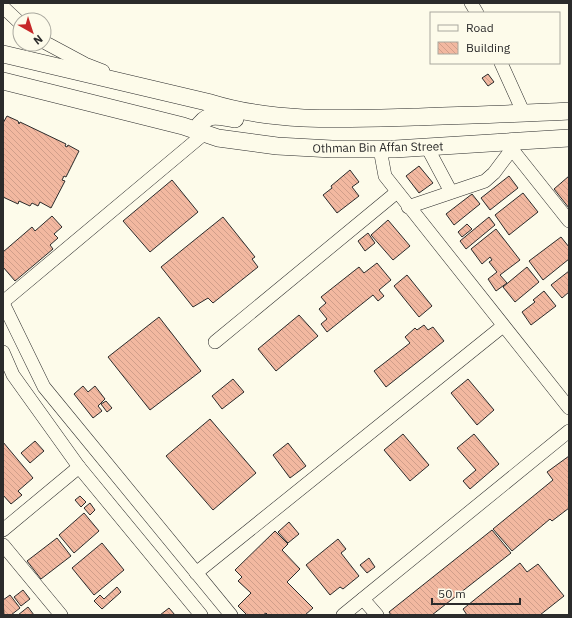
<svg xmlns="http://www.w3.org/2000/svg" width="572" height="618" viewBox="0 0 572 618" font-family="'IBM Plex Sans',sans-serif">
<defs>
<pattern id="building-back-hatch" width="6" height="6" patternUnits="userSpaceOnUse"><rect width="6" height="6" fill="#f2b8a0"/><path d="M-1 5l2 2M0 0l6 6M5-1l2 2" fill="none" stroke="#d09e8a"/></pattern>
</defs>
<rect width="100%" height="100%" fill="#fdfbea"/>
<g fill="url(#building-back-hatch)" stroke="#2b2b2b">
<path d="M488,74L494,82L488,86L482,78Z"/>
<path d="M7,116L18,121L19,124L20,122L66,144L65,146L67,147L68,145L79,151L66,177L64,176L62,180L65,181L51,208L40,202L38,206L32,203L30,206L19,201L18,204L3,197V123Z"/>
<path d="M419,166L433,183L419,193L406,176Z"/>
<path d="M350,170L359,182L352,187L359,196L337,213L323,195L332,188L331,186Z"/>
<path d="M509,176L518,188L490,210L481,198Z"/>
<path d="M569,176V208L554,189Z"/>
<path d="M172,180L198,212L150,252L123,221Z"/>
<path d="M523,193L538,212L509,235L495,215Z"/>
<path d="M472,194L480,204L454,225L446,214Z"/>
<path d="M52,216L62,227L54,234L58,238L50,245L53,249L15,281L3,267V252L32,227L35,231Z"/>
<path d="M223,217L255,257L252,259L258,267L213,303L208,298L193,307L161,267Z"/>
<path d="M489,217L495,225L466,249L460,241Z"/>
<path d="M388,220L410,246L393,260L371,235Z"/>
<path d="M467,224L472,229L462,237L458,232Z"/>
<path d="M496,229L520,260L500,275L507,283L496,291L488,279L497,272L489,262L492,260L490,257L482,264L471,249Z"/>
<path d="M368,233L375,243L365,251L358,241Z"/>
<path d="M561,237L569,247V259L543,280L529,261Z"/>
<path d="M377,263L391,280L379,290L384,296L378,301L373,295L327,332L321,324L327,319L319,309L326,303L321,297L359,267L364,273Z"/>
<path d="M527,267L539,282L515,302L503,287Z"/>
<path d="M569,271V292L562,298L551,285Z"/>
<path d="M407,275L432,306L419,317L394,286Z"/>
<path d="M544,291L556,306L531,325L522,312L535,302L533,300Z"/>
<path d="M299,315L318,336L276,371L258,349Z"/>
<path d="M159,317L201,371L150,410L108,357Z"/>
<path d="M424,325L428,330L433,327L444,341L386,387L374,371L410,343L405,337L415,328L417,330Z"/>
<path d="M233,379L244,392L222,409L212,396Z"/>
<path d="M468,379L494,410L477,425L451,393Z"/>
<path d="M83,386L88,392L95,386L105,399L98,406L102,411L93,418L74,394Z"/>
<path d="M106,401L112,408L107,412L101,404Z"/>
<path d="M210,419L256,473L213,510L166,456Z"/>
<path d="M403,434L429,465L410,481L384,450Z"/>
<path d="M474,434L499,464L470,489L463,481L476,470L457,448Z"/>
<path d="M35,441L44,451L30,463L21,453Z"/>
<path d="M3,442L33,478L18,491L22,495L11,504L3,495Z"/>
<path d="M288,443L306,466L290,478L273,455Z"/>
<path d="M569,456V508L552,521L550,519L512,551L493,529L553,480L547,472Z"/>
<path d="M80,496L86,502L81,507L75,500Z"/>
<path d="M90,503L95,510L90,515L84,508Z"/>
<path d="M84,513L99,531L74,553L59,535Z"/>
<path d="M289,522L299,534L288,543L278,532Z"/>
<path d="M492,530L511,553L432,615H391L389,612Z"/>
<path d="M275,531L288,544L282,550L300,569L287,582L313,608L305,615H268L266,613L263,615H247L238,606L251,593L238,581L242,577L235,570Z"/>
<path d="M57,538L71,556L41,579L27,561Z"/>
<path d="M338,539L346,549L341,553L359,576L343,589L340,587L330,595L306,565Z"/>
<path d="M102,543L124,570L94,595L72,568Z"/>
<path d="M369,558L375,567L367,573L360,565Z"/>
<path d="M520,563L527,572L538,564L564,596L540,615H467L463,609Z"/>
<path d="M117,587L121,592L102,609L94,601L100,595L104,599Z"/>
<path d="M23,590L30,599L21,606L14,597Z"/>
<path d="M10,595L20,608L11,615H4L3,600Z"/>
<path d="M28,607L34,615H18Z"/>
<path d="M169,608L175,615H160Z"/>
</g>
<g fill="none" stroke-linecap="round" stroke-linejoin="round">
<defs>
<g id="minor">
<path d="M471,3L477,13"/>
<path d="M3,7L20,23"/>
<path d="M44,42L85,64L103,71"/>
<path d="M501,63L524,114"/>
<path d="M507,143L569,221"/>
<path d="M427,147L451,192"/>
<path d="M380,149L385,176L569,408"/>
<path d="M408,207L485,181L494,173L512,149"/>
<path d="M3,302L205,133"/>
<path d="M3,303L44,387L231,615"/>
<path d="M215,342L397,192"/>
<path d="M3,352L13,375L79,467L201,615"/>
<path d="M3,530L79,467"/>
<path d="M3,545L61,615"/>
<path d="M196,573L503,326"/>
<path d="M363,599L377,615"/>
<path d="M343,615L569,431"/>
</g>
<g id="major">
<path d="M3,54L211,103C276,123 346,119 414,117C465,115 517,114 569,111"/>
<path d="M3,81L183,126L218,138L277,146L332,149H395L569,138"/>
<path d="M196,130C208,111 216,116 235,119"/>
</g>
</defs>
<use href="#minor" stroke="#2b2b2b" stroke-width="14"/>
<use href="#major" stroke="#2b2b2b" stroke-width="18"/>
<use href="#minor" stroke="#fdfbea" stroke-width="13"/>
<use href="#major" stroke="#fdfbea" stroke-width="17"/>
</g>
<g text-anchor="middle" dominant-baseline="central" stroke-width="3" stroke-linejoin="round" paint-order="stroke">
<g font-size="12" fill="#2b2b2b" stroke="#fdfbea">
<text transform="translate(378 147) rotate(-1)">Othman Bin Affan Street</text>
</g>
</g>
<rect width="572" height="618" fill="none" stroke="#2b2b2b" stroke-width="8"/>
<rect x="430" y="12" width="130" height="52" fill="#fdfbea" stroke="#a9a89e"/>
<rect x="438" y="25" width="20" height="6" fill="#fdfbea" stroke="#a9a89e"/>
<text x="466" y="32" font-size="12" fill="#2b2b2b">Road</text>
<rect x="438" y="42" width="20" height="12" fill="url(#building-back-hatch)" stroke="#a9a89e"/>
<text x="466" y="52" font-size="12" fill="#2b2b2b">Building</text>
<g transform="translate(32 32) rotate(141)"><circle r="19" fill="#fdfbea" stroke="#a9a89e"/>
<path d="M0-3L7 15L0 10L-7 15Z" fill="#c62828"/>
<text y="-6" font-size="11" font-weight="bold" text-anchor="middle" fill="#2b2b2b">N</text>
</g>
<path d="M432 598v6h88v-6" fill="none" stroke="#2b2b2b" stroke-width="2"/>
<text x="438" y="598" font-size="12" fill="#2b2b2b" stroke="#fdfbea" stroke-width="3" paint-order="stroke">50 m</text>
</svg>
